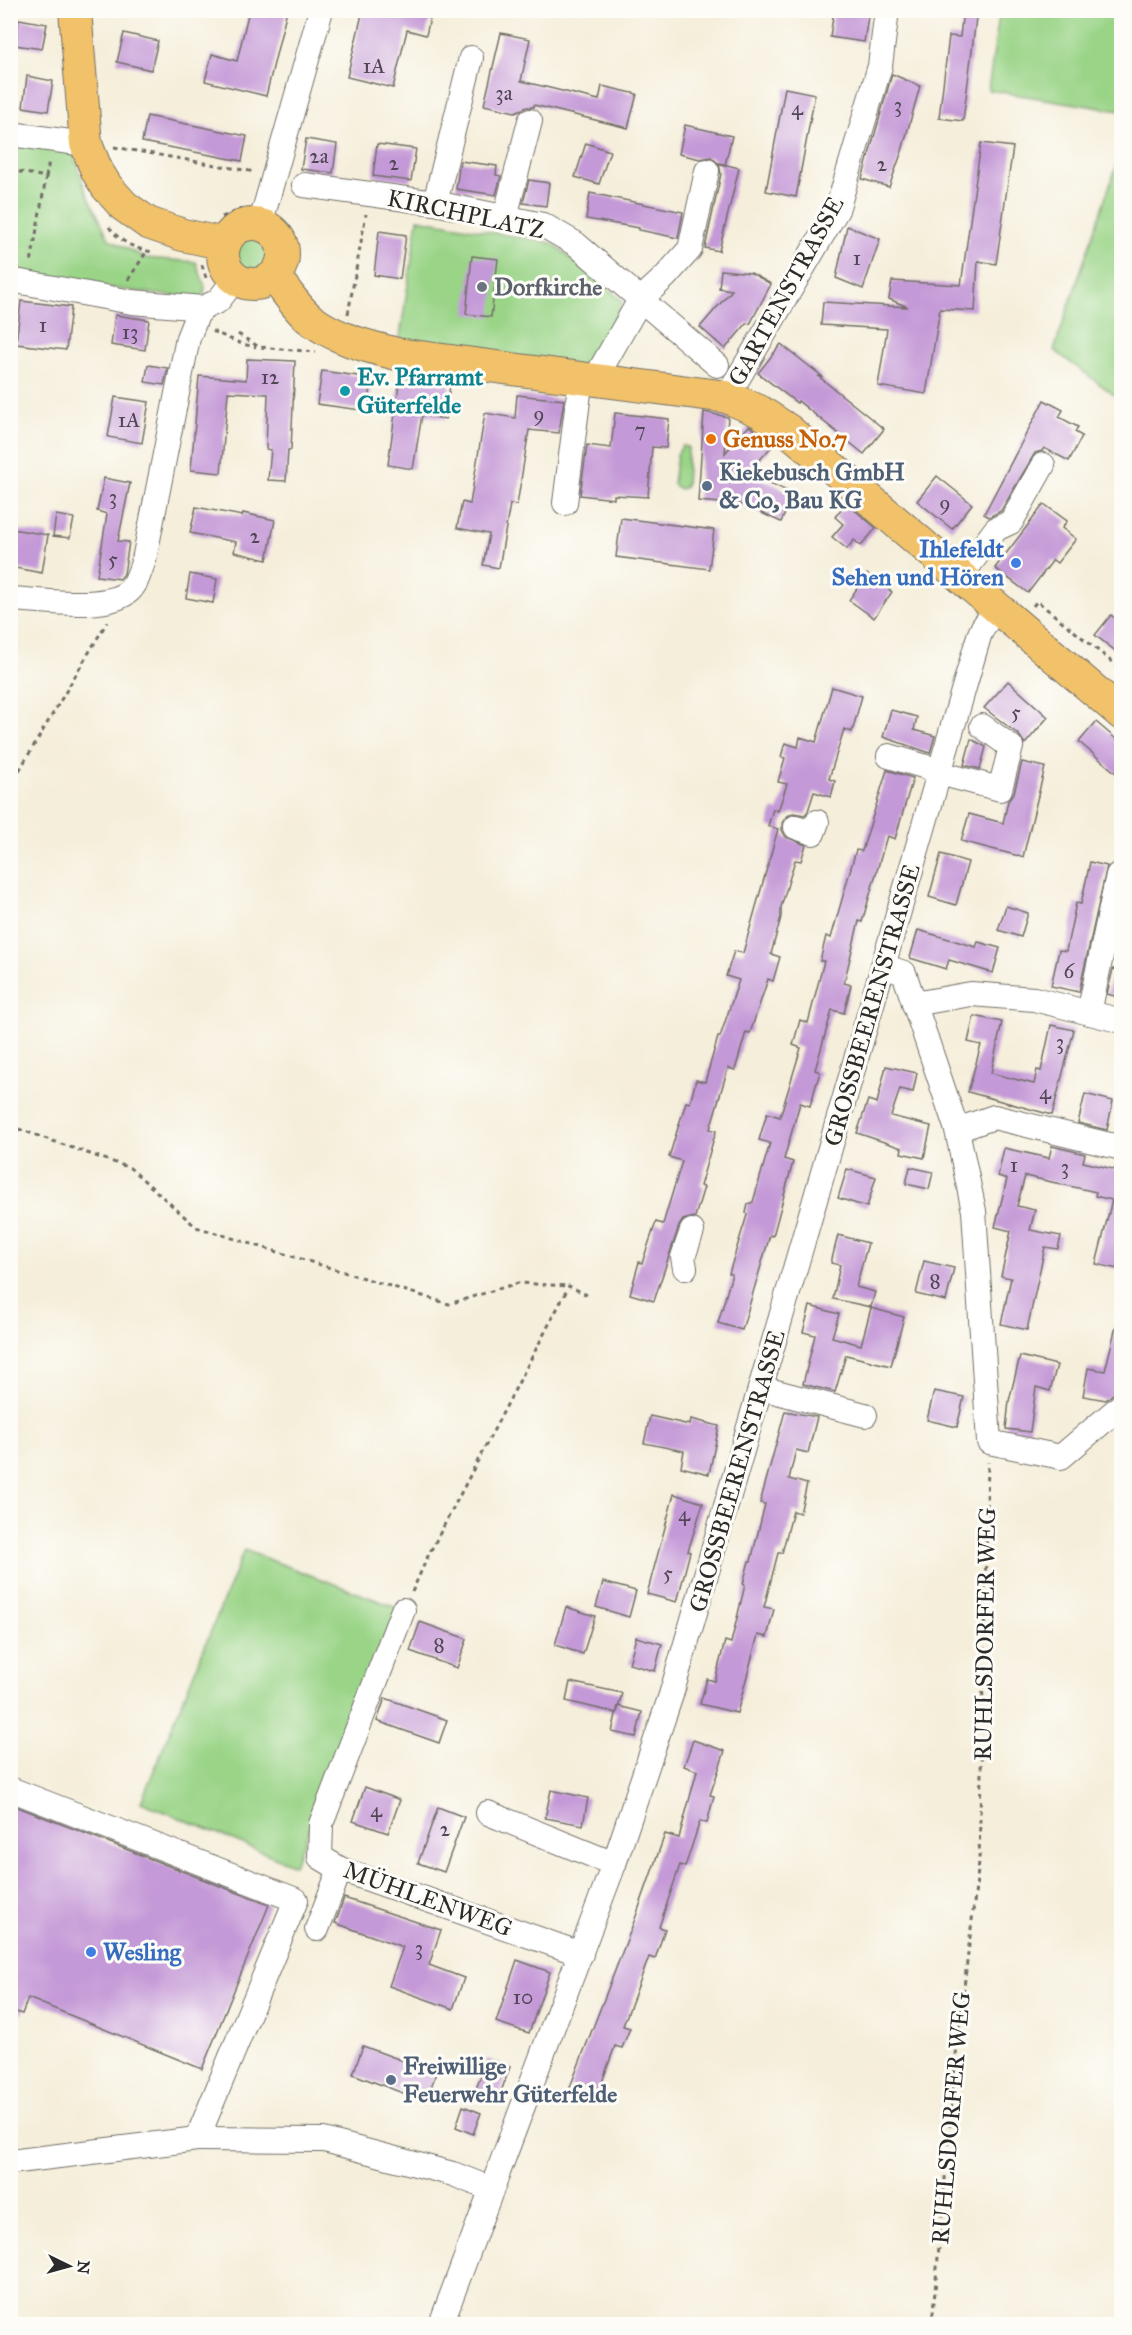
<svg xmlns="http://www.w3.org/2000/svg" width="1132" height="2335" viewBox="0 0 1132 2335" font-family="'IM FELL Great Primer',serif">
<rect width="100%" height="100%" fill="#fdfcf7"/>
<filter id="ink" filterUnits="userSpaceOnUse"><feTurbulence type="fractalNoise" baseFrequency=".0167" numOctaves="2"/><feDisplacementMap in="SourceGraphic" scale="12" xChannelSelector="R" yChannelSelector="G"/><feConvolveMatrix kernelMatrix="1 2 1 2 8 2 1 2 1" color-interpolation-filters="sRGB"/></filter>
<filter id="wash" filterUnits="userSpaceOnUse"><feTurbulence type="fractalNoise" baseFrequency=".008" numOctaves="4" result="noise"/><feDisplacementMap in="SourceGraphic" scale="24" xChannelSelector="R" yChannelSelector="G"/><feGaussianBlur stdDeviation="1.35" result="paint"/><feColorMatrix in="noise" values="0 0 0 0 0 0 0 0 0 0 0 0 0 0 0 0 0 1.4 0 .05"/><feComposite in="paint" operator="in"/></filter>
<g filter="url(#wash)">
<rect width="100%" height="100%" fill="#f5eeda"/>
<g fill="#9ad487" stroke="#628059" stroke-width="1.5">
<path d="M1000,10L1121,11V111L988,90Z"/>
<path d="M10,138L72,150L85,189L109,239L145,258L196,262L205,287L203,300L11,275Z"/>
<path d="M1121,152L1122,400H1121L1054,350Z"/>
<path d="M418,219L552,243L623,301L588,368L399,343Z"/>
<circle cx="255" cy="253" r="20"/>
<path d="M682,446L688,447L686,486L681,489L675,487L673,484L677,455Z"/>
<path d="M244,1550L403,1610L294,1865L141,1802Z"/>
</g>
<g id="blocks">
<g fill="#c499d7">
<path d="M249,10H287L266,96L205,81L212,54L237,61Z"/>
<path d="M363,10H432L426,35L407,30L393,88L347,77Z"/>
<path d="M834,10H869L864,42L830,37Z"/>
<path d="M963,10H977L963,121L939,118L949,36L960,37Z"/>
<path d="M19,19L47,24L42,49L15,45Z"/>
<path d="M124,33L158,41L151,70L117,62Z"/>
<path d="M501,33L530,39L521,81L599,100L602,86L637,94L628,128L534,105V107H527L515,112L484,105Z"/>
<path d="M892,74L920,86L902,151L889,187L862,179Z"/>
<path d="M27,76L53,81L48,111L23,107Z"/>
<path d="M785,88L815,94L796,197L766,191Z"/>
<path d="M147,116L247,136L242,161L142,142Z"/>
<path d="M685,125L732,136L725,165L718,163L711,157L700,159L679,154Z"/>
<path d="M306,139L337,144L333,173L301,169Z"/>
<path d="M586,143L610,151L599,184L575,177Z"/>
<path d="M981,143L1013,147L996,264L978,261L975,311L940,309L926,394L878,386L887,329L821,325L823,302L908,307L889,299L892,281L961,285Z"/>
<path d="M377,144L416,149L411,181L373,176Z"/>
<path d="M460,161L497,166L496,175L501,176L496,195L456,189Z"/>
<path d="M719,163L739,168L719,251L705,248L721,174Z"/>
<path d="M529,180L549,183L546,206L523,203Z"/>
<path d="M590,193L683,212L678,238L639,230V228L586,219Z"/>
<path d="M847,226L880,239L863,289L836,278Z"/>
<path d="M379,231L406,235L400,279L374,275Z"/>
<path d="M472,256L498,259L491,317L466,314Z"/>
<path d="M721,270L751,273L771,284L750,324L747,323L725,349L700,327L732,290L719,288Z"/>
<path d="M21,301L71,307L66,350L16,344Z"/>
<path d="M115,315L149,320L145,350L111,345Z"/>
<path d="M781,344L823,377L818,376L884,429L864,454L798,401L797,403L758,373Z"/>
<path d="M247,359L295,361L291,450H288L286,481L268,480L271,450L266,449L268,394L228,392L221,473L191,470L199,376L246,380Z"/>
<path d="M148,365L168,368L164,385L145,382Z"/>
<path d="M322,371L372,378L368,411L317,404Z"/>
<path d="M400,377L450,384L446,419L422,415L413,469L388,465Z"/>
<path d="M517,395L564,400L559,433L529,430L517,505L510,504L499,568L483,565L489,534L457,528L462,502L470,504L485,413L515,418Z"/>
<path d="M115,397L149,402L142,443L108,437Z"/>
<path d="M1044,400L1063,410L1059,417L1078,427L1075,432L1082,436L1069,461L1044,448L1042,451L1035,453L1001,511L989,517L984,514Z"/>
<path d="M704,412L728,417L725,453L749,426L775,443L748,473L794,494L781,522L744,505L698,501Z"/>
<path d="M615,413L669,419L666,448L652,447L648,497L614,495V499L580,495L587,445L611,448Z"/>
<path d="M937,476L972,504L952,529L917,501Z"/>
<path d="M104,478L130,483L118,541L129,542L124,574L120,579L97,576L107,514L97,511Z"/>
<path d="M846,503L876,528L861,546L854,540L847,549L832,537L843,524L835,517Z"/>
<path d="M1044,504L1067,521L1062,528L1076,539L1057,563L1053,560L1028,593L995,568Z"/>
<path d="M196,507L242,516L243,513L275,520L267,560L234,552L236,542L190,533Z"/>
<path d="M56,515L74,518L70,538L53,536Z"/>
<path d="M621,518L714,530L709,569L616,557Z"/>
<path d="M12,529L48,535L42,573L10,567Z"/>
<path d="M190,574L217,579L213,603L186,598Z"/>
<path d="M867,574L892,592L874,618L849,600Z"/>
<path d="M1111,615L1122,623V656L1095,635Z"/>
<path d="M1008,681L1048,717L1025,744L1019,735L984,708Z"/>
<path d="M832,687L862,696L852,732L844,729L829,779L835,781L831,797L814,792L808,811L805,815L793,813L786,817L782,823V830L786,837L806,845L801,861L795,860L781,907V917L771,954L780,957L773,981L768,979L750,1033L746,1032L735,1070L728,1068L710,1129L716,1131L700,1186L704,1187L695,1217L683,1220L679,1226L654,1301L630,1294L639,1262L642,1263L656,1222L663,1224L682,1161L669,1157L686,1102L690,1103L696,1080L705,1082L718,1037H720L739,980L726,976L734,951L743,953L778,829L768,826L773,809L778,811L787,784L778,782L785,758L781,757L785,743L798,747L800,737L816,742Z"/>
<path d="M891,710L917,717L914,730L935,736L930,753L883,737Z"/>
<path d="M1096,722L1122,744V778L1079,742Z"/>
<path d="M971,739L986,747L980,769L964,765Z"/>
<path d="M1022,762L1045,767L1023,857L961,841L969,814L1003,823L1008,801L1014,793Z"/>
<path d="M887,770L913,778L895,839L887,836L862,922L859,921L844,983L851,985L844,1013L832,1010L815,1070L820,1072L810,1106L800,1103L784,1159L793,1162L773,1236L770,1235L742,1330L718,1323L732,1274L729,1273L747,1215L746,1213L748,1204L753,1202L770,1143L759,1140L767,1113L780,1117L801,1048L793,1045L800,1020L808,1023L824,961H820L826,936L831,938L856,850L862,851Z"/>
<path d="M941,854L968,862L956,905L929,897Z"/>
<path d="M1090,862L1107,866L1079,992L1051,986L1059,950L1066,951L1076,903L1081,904Z"/>
<path d="M1006,906L1028,913L1021,937L998,930Z"/>
<path d="M918,930L976,947L978,942L1000,948L993,973L949,960L946,969L910,958Z"/>
<path d="M1113,969L1122,971V998L1107,994Z"/>
<path d="M974,1016L1002,1022L991,1073L1034,1084L1037,1070L1041,1071L1051,1025L1074,1030L1052,1115L968,1092L981,1045L968,1042Z"/>
<path d="M886,1066L917,1073L913,1092L900,1089L891,1116L931,1126L924,1158L901,1153L902,1148L857,1133L868,1100L877,1103Z"/>
<path d="M1085,1094L1113,1101L1107,1130L1078,1123Z"/>
<path d="M1052,1146L1085,1154L1083,1162L1122,1171V1270L1096,1264L1112,1200L1095,1196L1096,1192L1025,1176L1017,1206L1035,1210L1030,1230L1061,1236L1058,1249L1045,1247L1027,1330L1001,1324L1011,1278L1001,1276L1011,1231L995,1227L1007,1179L998,1176L1004,1148L1049,1158Z"/>
<path d="M910,1167L933,1172L929,1189L906,1184Z"/>
<path d="M847,1169L876,1177L867,1207L838,1198Z"/>
<path d="M838,1235L868,1243L856,1287L875,1292L871,1307L833,1299L840,1265L831,1263Z"/>
<path d="M924,1261L954,1268L946,1301L916,1294Z"/>
<path d="M810,1306L839,1314L832,1337L861,1345L871,1308L904,1317L891,1366L846,1355L835,1392L803,1384L815,1335L803,1332Z"/>
<path d="M1116,1326L1122,1327V1391L1113,1394L1106,1400L1083,1396L1088,1368L1105,1371Z"/>
<path d="M1020,1356L1057,1365L1050,1391L1036,1387L1030,1432L1006,1429L1009,1401Z"/>
<path d="M934,1391L964,1397L957,1427L927,1420Z"/>
<path d="M785,1411L817,1417L808,1453L796,1450L789,1479L807,1484L800,1513L793,1511L782,1553H778L764,1607L774,1609L767,1637L758,1635L737,1713L700,1704L707,1679L715,1681L725,1641L731,1643L745,1585L743,1584L749,1561H751L765,1504L760,1503Z"/>
<path d="M650,1416L690,1425L691,1419L719,1426L709,1474L681,1467L684,1451L644,1443Z"/>
<path d="M674,1494L703,1503L688,1551L690,1552L677,1602L647,1594Z"/>
<path d="M603,1582L636,1591L629,1617L596,1607Z"/>
<path d="M566,1607L595,1616L583,1654L555,1645Z"/>
<path d="M420,1622L467,1639L457,1668L410,1651Z"/>
<path d="M636,1637L662,1644L655,1671L629,1664Z"/>
<path d="M570,1682L622,1693L617,1713L566,1701Z"/>
<path d="M385,1698L447,1720L439,1743L377,1721Z"/>
<path d="M618,1706L642,1712L636,1737L612,1732Z"/>
<path d="M693,1740L725,1751L710,1795L714,1796L707,1823L700,1821L685,1867L680,1865L659,1927L665,1929L655,1959L649,1957L623,2026L630,2028L622,2048L615,2046L597,2096L570,2087L635,1919L665,1834L679,1838L697,1771L684,1766Z"/>
<path d="M365,1787L400,1800L388,1833L353,1821Z"/>
<path d="M551,1790L588,1798L583,1825L545,1818Z"/>
<path d="M10,1804L269,1905L202,2069L28,1998L22,2014L10,2010Z"/>
<path d="M438,1807L464,1817L444,1872L418,1863Z"/>
<path d="M344,1898L441,1930L429,1965L464,1978L453,2009L389,1986L403,1947L335,1923Z"/>
<path d="M517,1960L550,1972L529,2033L496,2022Z"/>
<path d="M363,2046L436,2073L426,2102L353,2074Z"/>
<path d="M487,2059L510,2067L499,2097L476,2089Z"/>
<path d="M463,2106L481,2113L473,2134L456,2127Z"/>
</g>
</g>
</g>
<g filter="url(#ink)">
<use href="#blocks" fill-opacity="0" stroke="#726f68" stroke-width="1.5"/>
<g fill="none" stroke-linecap="round" stroke-linejoin="round">
<defs>
<g id="minor">
<path d="M10,134L86,144"/>
<path d="M304,185L435,203L543,225L576,244L717,365"/>
<path d="M435,203L471,58"/>
<path d="M505,217L530,121"/>
<path d="M260,225L321,10"/>
<path d="M10,280L132,302L203,308L218,301L236,278"/>
<path d="M595,379L640,300L665,277L690,249L707,171"/>
<path d="M727,397L837,210L880,66L887,10"/>
<path d="M565,503L581,377"/>
<path d="M960,577L996,529L1011,522L1043,465"/>
<path d="M10,599C41,600 108,612 130,590C137,583 140,570 144,560L188,338L197,315L203,308"/>
<path d="M889,756L940,771"/>
<path d="M939,773L1000,789L1011,747L982,726"/>
<path d="M796,827L813,833L817,822"/>
<path d="M883,966L904,973L957,1130L974,1211L989,1442L1061,1457L1122,1405"/>
<path d="M914,1004L971,994L1034,999L1122,1021"/>
<path d="M1089,1013L1118,875"/>
<path d="M957,1130L994,1117L1122,1148"/>
<path d="M685,1268L683,1257L692,1231"/>
<path d="M761,1388L865,1415"/>
<path d="M403,1610L321,1824L320,1857L340,1869L581,1954"/>
<path d="M10,1789L296,1900L197,2139L10,2162"/>
<path d="M488,1813L614,1864"/>
<path d="M317,1929L340,1869"/>
<path d="M197,2139L324,2140L453,2174L491,2189"/>
<path d="M441,2324L614,1864L671,1695L979,636L983,627L997,608"/>
</g>
<g id="major">
<path d="M75,10L86,144L97,171L107,187L124,206L148,223L183,235L225,244"/>
<circle cx="253" cy="254" r="30"/>
<path d="M274,276C285,289 296,308 310,319C336,339 366,346 397,354L727,397L759,411L788,430L1122,714"/>
</g>
</defs>
<use href="#minor" stroke="#726f68" stroke-width="26"/>
<use href="#major" stroke="#726f68" stroke-width="34"/>
<g stroke="#726f68" stroke-width="3" stroke-dasharray="4.5 4.5" stroke-linecap="butt">
<path d="M114,147L255,172"/>
<path d="M10,170L46,177L31,263"/>
<path d="M46,177L49,161"/>
<path d="M222,217L244,208"/>
<path d="M109,227C119,241 136,250 154,252"/>
<path d="M202,265L207,281"/>
<path d="M128,280L147,251"/>
<path d="M348,314L366,214"/>
<path d="M212,331L242,344L256,347"/>
<path d="M238,334L259,347L316,352"/>
<path d="M1033,606L1037,601L1122,670"/>
<path d="M10,786L107,622"/>
<path d="M10,1126L130,1168L196,1227L449,1304L518,1283L569,1286"/>
<path d="M412,1592L427,1558L569,1286L587,1295"/>
<path d="M932,2324L957,2045L979,1862L988,1462"/>
</g>
<use href="#minor" stroke="#fff" stroke-width="24"/>
<use href="#major" stroke="#f2c26a" stroke-width="32"/>
</g>
</g>
<circle fill="#6b7280" stroke="#fdfcf7" stroke-width="2" cx="482" cy="287" r="6"/>
<circle fill="#0f9aa8" stroke="#fdfcf7" stroke-width="2" cx="345" cy="391" r="6"/>
<circle fill="#e8710a" stroke="#fdfcf7" stroke-width="2" cx="711" cy="439" r="6"/>
<g fill="#5c6f8a" stroke="#fdfcf7" stroke-width="2">
<circle cx="707" cy="486" r="6"/>
<circle cx="391" cy="2080" r="6"/>
</g>
<g fill="#3f7fe0" stroke="#fdfcf7" stroke-width="2">
<circle cx="1016" cy="563" r="6"/>
<circle cx="91" cy="1952" r="6"/>
</g>
<g text-anchor="middle" dominant-baseline="central" stroke-width="6" stroke-linejoin="round" paint-order="stroke">
<g font-size="21" fill="#514656">
<text x="374" y="66">1A</text>
<text x="504" y="93">3a</text>
<text x="898" y="105">3</text>
<text x="797" y="108">4</text>
<text x="319" y="156">2a</text>
<text x="394" y="163">2</text>
<text x="882" y="164">2</text>
<text x="857" y="258">1</text>
<text x="43" y="325">1</text>
<text x="130" y="332">13</text>
<text x="270" y="377">12</text>
<text x="539" y="414">9</text>
<text x="129" y="420">1A</text>
<text x="640" y="430">7</text>
<text x="113" y="497">3</text>
<text x="945" y="503">9</text>
<text x="255" y="536">2</text>
<text x="113" y="559">5</text>
<text x="1016" y="712">5</text>
<text x="1069" y="971">6</text>
<text x="1060" y="1042">3</text>
<text x="1045" y="1092">4</text>
<text x="1014" y="1165">1</text>
<text x="1065" y="1167">3</text>
<text x="935" y="1281">8</text>
<text x="684" y="1514">4</text>
<text x="668" y="1573">5</text>
<text x="439" y="1645">8</text>
<text x="376" y="1810">4</text>
<text x="445" y="1829">2</text>
<text x="419" y="1948">3</text>
<text x="523" y="1997">10</text>
</g>
<g font-size="24" fill="#2b2b2b" stroke="#fdfcf7">
<text transform="translate(466 214) rotate(12)">KIRCHPLATZ</text>
<text transform="translate(786 291) rotate(-61)">GARTENSTRASSE</text>
<text transform="translate(872 1005) rotate(-74)">GROSSBEERENSTRASSE</text>
<text transform="translate(737 1471) rotate(-74)">GROSSBEERENSTRASSE</text>
<text transform="translate(985 1634) rotate(-89)">RUHLSDORFER WEG</text>
<text transform="translate(428 1899) rotate(20)">MÜHLENWEG</text>
<text transform="translate(951 2118) rotate(-85)">RUHLSDORFER WEG</text>
</g>
<g font-size="24" font-weight="bold" fill="#5b616d" stroke="#fdfcf7" text-anchor="start">
<text x="494" y="287">Dorfkirche</text>
</g>
<g font-size="24" font-weight="bold" fill="#0d838f" stroke="#fdfcf7" text-anchor="start">
<text x="357" y="377">Ev. Pfarramt<tspan x="357" dy="28">Güterfelde</tspan></text>
</g>
<g font-size="24" font-weight="bold" fill="#c56008" stroke="#fdfcf7" text-anchor="start">
<text x="723" y="439">Genuss No.7</text>
</g>
<g font-size="24" font-weight="bold" fill="#4e5e75" stroke="#fdfcf7" text-anchor="start">
<text x="719" y="472">Kiekebusch GmbH<tspan x="719" dy="28">&amp; Co, Bau KG</tspan></text>
<text x="403" y="2066">Freiwillige<tspan x="403" dy="28">Feuerwehr Güterfelde</tspan></text>
</g>
<g font-size="24" font-weight="bold" fill="#366cbe" stroke="#fdfcf7" text-anchor="end">
<text x="1004" y="549">Ihlefeldt<tspan x="1004" dy="28">Sehen und Hören</tspan></text>
<text x="103" y="1952" text-anchor="start">Wesling</text>
</g>
</g>
<rect width="1132" height="2335" fill="none" stroke="#fdfcf7" stroke-width="36"/>
<g transform="translate(69 2266) rotate(95)" stroke="#fdfcf7" stroke-width="4.5" paint-order="stroke">
<path d="M0-4.5L10 22L0 15L-10 22Z" fill="#2b2b2b"/>
<text y="-9" font-size="16" font-weight="bold" text-anchor="middle" fill="#2b2b2b">N</text>
</g>
</svg>
